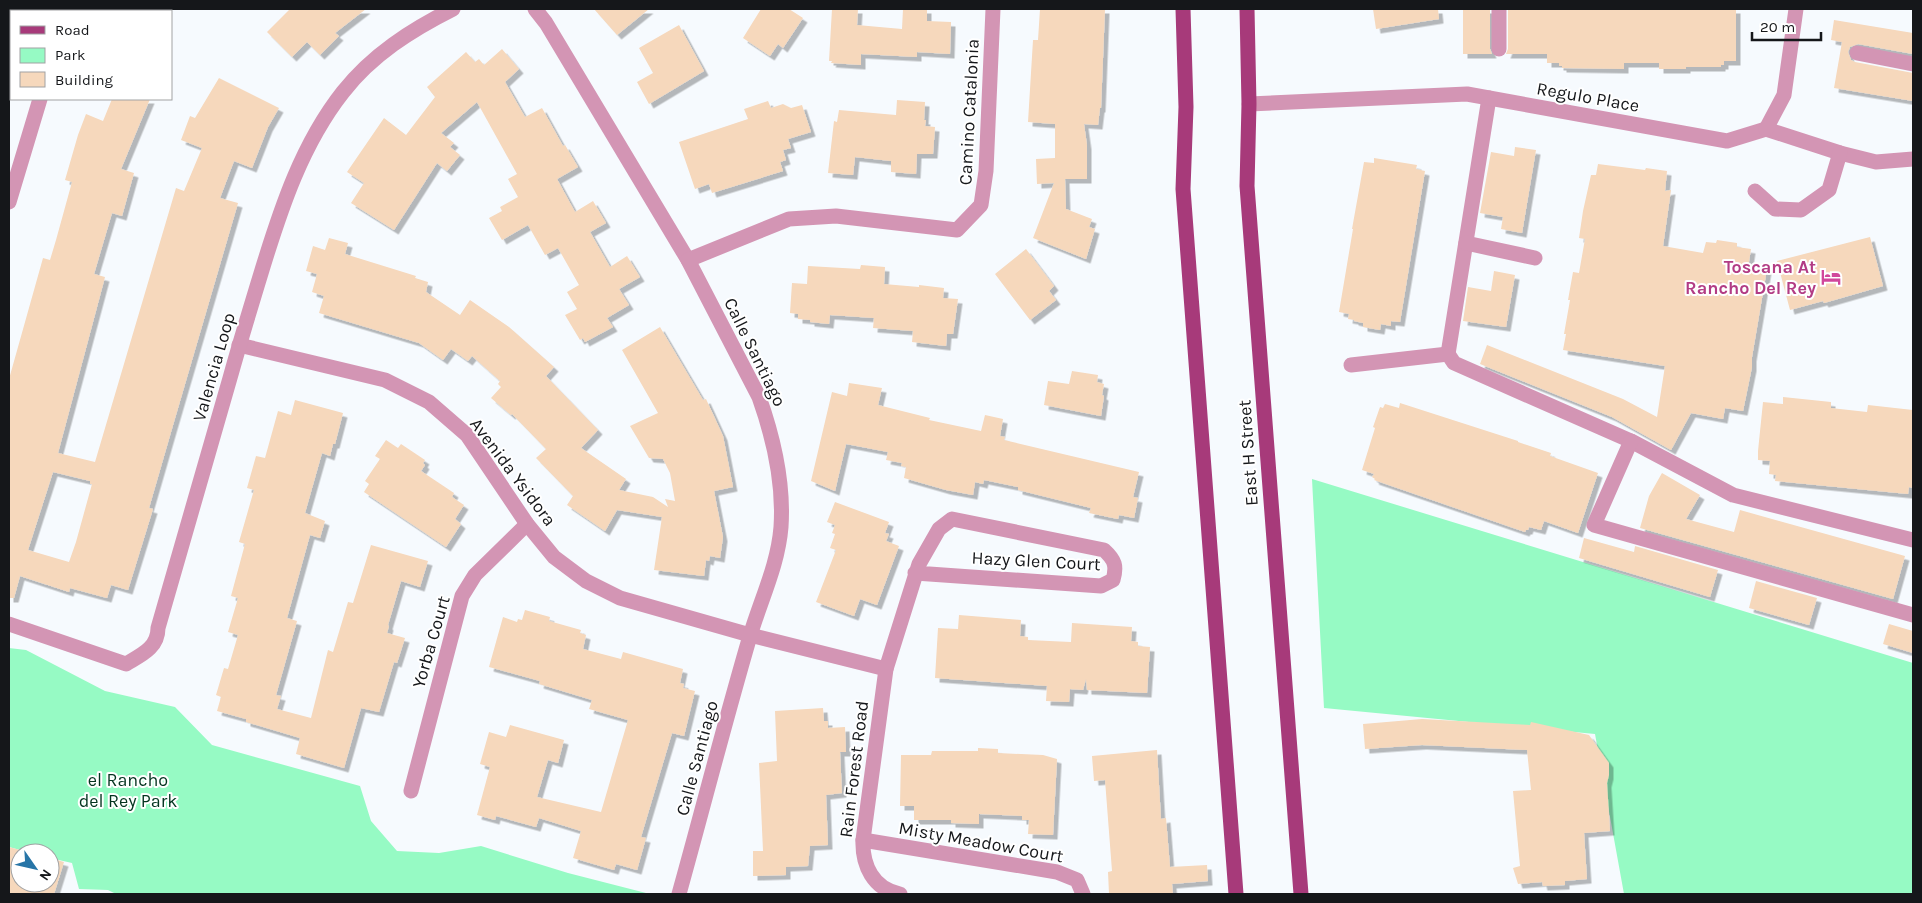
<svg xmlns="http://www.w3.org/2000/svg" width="1922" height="903" viewBox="0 0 1922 903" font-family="Karla,sans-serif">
<defs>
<filter id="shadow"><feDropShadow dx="4.5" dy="4.5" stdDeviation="0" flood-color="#0004"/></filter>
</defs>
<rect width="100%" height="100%" fill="#f6fafe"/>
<g fill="#96fac4">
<path d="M1312,479L1913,663V894H1624L1595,734L1324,708Z"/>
<path d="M9,648L26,650L105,691L175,707L212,745L360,786L371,821L397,851L439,853L481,846L568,873L646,893V894H116L108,890L79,889L72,863L50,858V853H31L9,847Z"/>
</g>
<g fill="#f6d8bc" fill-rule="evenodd" filter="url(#shadow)">
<path d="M290,9H366L335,33L339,36L320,55L307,42L292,57L267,32Z"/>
<path d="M594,9H649L617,35Z"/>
<path d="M761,9H789L803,18L783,48L778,44L770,56L743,38Z"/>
<path d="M832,9H858L857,25L902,29L903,9H927V21L951,22L950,54L917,52V57L861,54V65L831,63L832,61H829Z"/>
<path d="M1040,9H1105L1101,108H1100L1098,125L1084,124L1087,145V179H1065L1066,209L1092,219L1089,227L1095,229L1086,259L1033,238L1054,183L1037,184L1036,159L1055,158V124L1028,122L1033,40H1038Z"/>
<path d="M1373,9H1438L1439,19L1376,29Z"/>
<path d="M1463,9H1490V49L1492,54H1463Z"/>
<path d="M1508,9H1736V61H1724V65H1721V67H1686V69H1659V63H1624V69L1562,68V66H1559V63H1547V54H1506L1508,49Z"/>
<path d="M1834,20L1913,33V54L1858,44L1850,47L1848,52L1851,60L1855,62L1913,73V101L1834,88L1842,42L1831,40Z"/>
<path d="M679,25L704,71L649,104L637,82L653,73L639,48Z"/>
<path d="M502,49L519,69L505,82L525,117L542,108L563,146L565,145L578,167L557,179L575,212L593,201L606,223L590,232L610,267L627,256L640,277L619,289L629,305L607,318L613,327L585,342L583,338L580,340L565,315L577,309L567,292L579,285L558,248L545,255L528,225L502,240L489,218L502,211L500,207L518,197L508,179L517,174L477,102L441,133L454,143L450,147L460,155L447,171L437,163L394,230L351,203L364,183L347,172L384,118L406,135L435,97L427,87L466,52L475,62L479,59L484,65Z"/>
<path d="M219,78L279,108L268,127L252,168L234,161L220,198L238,203L171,432L149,508L153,509L128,590L111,585L107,598L70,588L69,592L20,576L14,598H9V379L43,258L50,260L56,240L72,182L65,180L78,135L86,114L103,121L112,99H150L121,169L134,173L122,216L112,213L94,274L105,277L58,453L95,462L176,188L184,191L202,148L181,140L190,116L195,118ZM53,472L90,481V484H92L76,542L69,562L28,550Z"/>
<path d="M897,100L925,102L924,120H926L925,126L935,127L933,154H917L916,174L891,172V161L855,157L853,175L828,173L834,121L837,122L839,110L896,115Z"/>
<path d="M768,101L771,108L783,104L791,108L802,105L811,132L788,139L791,148L783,150L786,160L780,162L783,171L712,193L709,184L695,189L679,142L748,119L744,109Z"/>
<path d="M1515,147L1536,150L1522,233L1501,229L1503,217L1480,213L1491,152L1514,156Z"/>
<path d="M1374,158L1417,165L1416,169L1425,171L1400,322L1391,321V326L1381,324L1380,330L1363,327V323L1354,321V320L1348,319L1349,314L1339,312L1353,229H1352L1364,162L1374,163Z"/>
<path d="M1598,164L1645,170L1646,168L1667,171L1665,191L1671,190L1663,246L1703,253L1706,242L1716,243L1717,240L1737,243V247L1751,249L1748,268L1768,263L1752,357V367L1743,411L1725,408L1723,419L1691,413L1671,450L1612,417L1480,364L1487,345L1623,399L1657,417L1665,366L1563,350L1566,334H1564L1570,300H1568L1573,272L1579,273L1585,239L1579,238L1583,211L1591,175H1596Z"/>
<path d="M1870,237L1883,286L1824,303L1823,301L1790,310L1777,261Z"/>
<path d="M329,238L348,243L345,254L416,276L415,278L428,282L426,292L460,315L470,300L509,327L554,367L546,376L598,430L581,448L626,479L619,490L653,497L668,507L665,499L675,501L670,473L663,459L649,458L630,426L658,413L622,350L660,327L703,400L706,399L723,436L733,487L714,491L723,537L720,558L710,556L709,561L706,560L704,576L654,570L662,517L617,510L605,531L567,505L573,496L536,458L546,449L512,414L511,415L491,398L501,387L498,384L500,381L472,356L468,361L451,349L443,360L419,343L319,313L324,296L312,292L317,274L306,271L313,246L325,250Z"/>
<path d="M1026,249L1054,286L1049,291L1056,300L1030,320L995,274Z"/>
<path d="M861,265L885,267L884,284L919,287V285L944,288L943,298L958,299L953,334H947L946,346L912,342L913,331L873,328L874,318L830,315L829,324L810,322V320L798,319V314L790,313L792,283L807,284L808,266L860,269Z"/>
<path d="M1494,271L1515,275L1506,327L1463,321L1468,287L1491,291Z"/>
<path d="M1072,371L1098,375L1097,382L1104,384L1102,395L1104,396L1101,416L1044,405L1048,381L1069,384Z"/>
<path d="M849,383L882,388L878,405L930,418L929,420L981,431L985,415L1003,419L1000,436L1005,437L1004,440L1139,472L1133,497L1138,498L1134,518L1119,515L1118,519L1089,513L1091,508L1018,490V487L984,480L983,484L975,482L973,495L946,490L904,478L906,467L901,466L902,463L886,460L888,452L846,444L835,491L811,481L832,392L847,396Z"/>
<path d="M1783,397L1831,402V408L1867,412L1868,405L1913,410V488L1909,487L1908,494L1775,481L1776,475L1769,474L1770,461L1758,460V451L1763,402L1783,404Z"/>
<path d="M295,400L343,413L335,444H333L330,456L322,453L305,513L325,521L320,538L310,535L287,618L297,621L276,695L281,696L277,709L311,718L328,650L333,652L348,602L353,603L371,545L428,561L420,587L401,581L388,625L389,626L387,633L405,638L397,663L394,662L379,712L361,708L344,768L296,754L300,738L246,722V719L217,711L221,697L216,695L224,668L228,669L238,635L228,632L238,598L231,596L245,544L239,542L254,490L247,488L256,456L265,458L278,411L291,415Z"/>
<path d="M1400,403L1518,441V442L1551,453L1550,456L1598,473L1578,533L1544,521L1541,530L1529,527L1528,530H1526L1525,532L1374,480L1375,479L1372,477L1374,474L1362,470L1375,428L1373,427L1380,407L1383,408L1385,404L1399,408Z"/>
<path d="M386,440L398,448L401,444L425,460L423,463L425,465L421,471L454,493L452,497L464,505L455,519L461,524L446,547L364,492L369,484L365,481L380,459L375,456Z"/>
<path d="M1662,473L1700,495L1686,519L1734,532L1740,510L1905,556L1893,599L1640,528L1649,496Z"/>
<path d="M835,502L889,522L885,533L889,534L886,541L899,546L877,605L860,599L854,616L816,602L836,550L830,548L835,534L832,533L835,525L827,522Z"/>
<path d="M1584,538L1634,552L1635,546L1718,570L1710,597L1579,558Z"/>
<path d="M1756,581L1817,598L1809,625L1749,608Z"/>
<path d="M525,610L550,617L549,621L581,630L580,633L586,635L583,649L621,659L623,652L683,669L680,683L684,684L683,688L695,691L684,736L672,733L641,837L646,838L637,870L616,864L614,870L573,858L581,831L539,818L536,827L496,816L495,820L477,815L490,767L480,764L489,732L506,737L510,725L564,740L558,763L548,760L537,797L601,812L628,720L589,709L592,700L539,684L540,681L489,667L503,617L517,622L518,619L522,620Z"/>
<path d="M959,615L1021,620L1020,636L1028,637V640L1071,642L1072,623L1132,627L1131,641L1138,642V646L1150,647L1147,693L1087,690L1086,679L1083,690L1070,689L1069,702L1046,701L1047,686L935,678L938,628L958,629Z"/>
<path d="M1889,624L1913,631V653L1883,644Z"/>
<path d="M823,708L824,721H828V728L845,727L846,752H840L842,793L826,795L828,845L810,846L808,866L786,867V875L753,876V851H763L759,763L777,761L775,711Z"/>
<path d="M1422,719L1530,725L1531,722L1589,735L1609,763V775L1607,783L1610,831L1584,833L1587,879L1565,881V885L1543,886L1542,882L1518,884L1513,868L1520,866L1513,791L1531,790L1527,750L1422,745L1365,749L1363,724Z"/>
<path d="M978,748L998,749V753L1043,755L1057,759L1053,835L1028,834L1029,820H1022V816L979,814V824L951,823V820H914V806H900L901,755H931L932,751H978Z"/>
<path d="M1157,750L1161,819L1166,818L1170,867L1207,865L1208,881L1172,884L1173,894H1109L1108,872L1112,871L1105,780L1094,781L1092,756Z"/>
<path d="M9,847L31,853H20V883H50V858L64,862L54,894H9Z"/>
</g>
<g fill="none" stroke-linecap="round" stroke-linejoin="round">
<g stroke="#d395b4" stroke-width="15">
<path d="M535,9L546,23L688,260L759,397C774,439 784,482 781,527C778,565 761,599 750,636C725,721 703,808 679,894"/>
<path d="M1499,9V49"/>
<path d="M83,11L85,9"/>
<path d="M1857,53L1913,64"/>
<path d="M1489,98L1448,354L1454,363L1631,441L1733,495L1913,540"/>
<path d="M1249,104L1467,94L1727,141L1766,129L1840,153L1876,162L1913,159"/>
<path d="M1766,129L1784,95L1796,9"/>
<path d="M1755,191L1775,209L1801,210L1829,190L1840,153"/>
<path d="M9,202L40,99"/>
<path d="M1466,243L1535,258"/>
<path d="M688,260L789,219L836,216L957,230L981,205L986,171L993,9"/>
<path d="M239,345L385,380L429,402L467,435L527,524L554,557L586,581L620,598L750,635L886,669"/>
<path d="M1351,365L1448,354"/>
<path d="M1631,441L1594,525L1913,615"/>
<path d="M9,624L126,664C141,655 158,648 158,628C182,545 206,462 230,378C240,342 251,306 262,270C281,208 302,144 343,92C372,55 411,30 453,9"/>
<path d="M411,791L462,596L475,575L527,524"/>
<path d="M863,840L1057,872L1077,880L1083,894"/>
<path d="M900,894C873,889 862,865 863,840L886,669L919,564L939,529L952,519L1104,550C1115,560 1117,566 1113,580L1101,586L915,573"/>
</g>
<g stroke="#a73a7a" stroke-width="15">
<path d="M1183,9L1186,107L1183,189L1236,894"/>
<path d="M1247,9L1249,104L1247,186L1301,894"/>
</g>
</g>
<defs>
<symbol id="hotel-bare" viewBox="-9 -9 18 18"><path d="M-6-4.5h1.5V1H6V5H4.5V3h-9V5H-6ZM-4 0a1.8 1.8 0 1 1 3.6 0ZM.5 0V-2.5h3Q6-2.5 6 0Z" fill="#d1479c" stroke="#fff" stroke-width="2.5" paint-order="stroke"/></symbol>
</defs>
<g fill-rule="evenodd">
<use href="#hotel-bare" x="1817" y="263" width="28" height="28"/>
</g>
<g text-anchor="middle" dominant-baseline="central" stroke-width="4" stroke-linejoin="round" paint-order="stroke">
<g font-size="18" fill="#15171a" stroke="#fff">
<text transform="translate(1588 97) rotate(10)">Regulo Place</text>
<text transform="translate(969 112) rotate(-87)">Camino Catalonia</text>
<text transform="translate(755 352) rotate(64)">Calle Santiago</text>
<text transform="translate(214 367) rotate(-74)">Valencia Loop</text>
<text transform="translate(1248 453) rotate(-94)">East H Street</text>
<text transform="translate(513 472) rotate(53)">Avenida Ysidora</text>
<text transform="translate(1036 561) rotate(3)">Hazy Glen Court</text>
<text transform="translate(431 642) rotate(-74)">Yorba Court</text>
<text transform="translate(697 758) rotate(-75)">Calle Santiago</text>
<text transform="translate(854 769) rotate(-83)">Rain Forest Road</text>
<text transform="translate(981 842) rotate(10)">Misty Meadow Court</text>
</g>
<g font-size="18" font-weight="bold" fill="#b23c85" stroke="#fff" text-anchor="end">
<text x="1816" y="267">Toscana At<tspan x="1816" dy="21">Rancho Del Rey</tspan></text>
</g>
<g font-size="18" fill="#03341f" stroke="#fff">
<text x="128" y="780">el Rancho<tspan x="128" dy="21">del Rey Park</tspan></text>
</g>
</g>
<rect width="1922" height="903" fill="none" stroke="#15171a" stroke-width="20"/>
<rect x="10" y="10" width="162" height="90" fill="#ffffff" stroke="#a1a2a3"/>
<rect x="20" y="26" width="25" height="8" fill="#a73a7a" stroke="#a1a2a3"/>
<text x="55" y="35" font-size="15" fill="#15171a">Road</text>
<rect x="20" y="48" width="25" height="15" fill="#96fac4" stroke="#a1a2a3"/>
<text x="55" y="60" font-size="15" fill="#15171a">Park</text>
<rect x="20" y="72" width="25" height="15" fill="#f6d8bc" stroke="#a1a2a3"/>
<text x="55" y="85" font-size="15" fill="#15171a">Building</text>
<g transform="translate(35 868) rotate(124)"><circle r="24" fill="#ffffff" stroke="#a1a2a3"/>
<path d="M0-4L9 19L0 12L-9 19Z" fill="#2775a7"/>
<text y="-8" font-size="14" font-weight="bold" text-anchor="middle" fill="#15171a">N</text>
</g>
<path d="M1752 32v8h69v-8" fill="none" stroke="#15171a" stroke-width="2.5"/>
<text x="1760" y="32" font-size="15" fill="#15171a" stroke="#ffffff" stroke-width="4" paint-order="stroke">20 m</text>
</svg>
